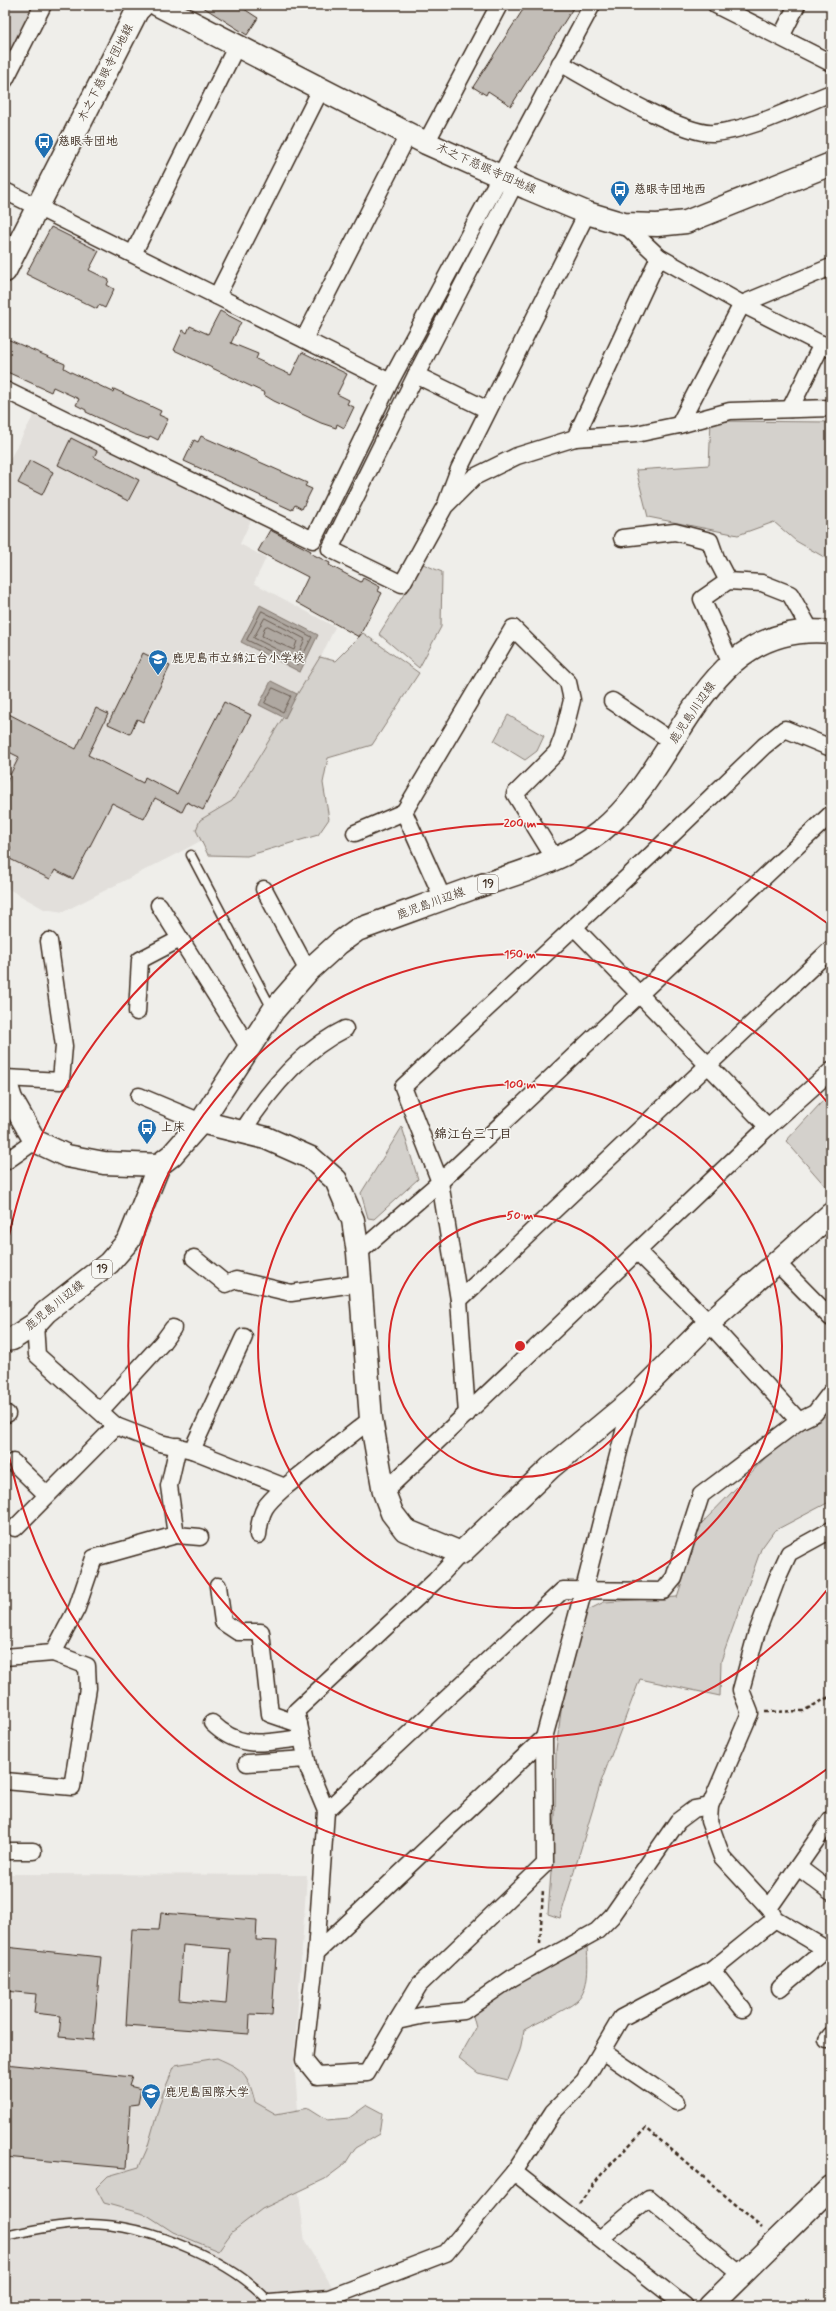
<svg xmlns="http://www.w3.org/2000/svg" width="836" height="2311" viewBox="0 0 836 2311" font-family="Mynerve,'Klee One',sans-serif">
<rect width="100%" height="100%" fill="#efeeea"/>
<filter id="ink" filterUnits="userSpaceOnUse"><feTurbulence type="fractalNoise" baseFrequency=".025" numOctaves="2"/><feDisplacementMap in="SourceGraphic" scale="8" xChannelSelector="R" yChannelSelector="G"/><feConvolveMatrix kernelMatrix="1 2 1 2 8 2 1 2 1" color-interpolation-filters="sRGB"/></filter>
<g filter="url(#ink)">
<g fill="#e2dfdb">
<path d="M36,411L251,520L240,544L266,558L254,583L335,627L289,726L259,809L182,851L63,912L44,909L5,887V468Z"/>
<path d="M5,1874L307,1875L294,2061L302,2158L299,2194L305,2242L344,2306H5Z"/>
</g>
<g fill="#d4d1cc" stroke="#887e75">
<path d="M5,5H34L5,63Z"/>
<path d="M711,421L831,422V561L796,541L774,522L738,535L648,517L636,470L709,465Z"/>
<path d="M423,564L442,572L441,627L419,668L379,634Z"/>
<path d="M363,633L419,673L372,745L328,758L323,783L329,819L318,835L247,856L208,855L196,830L200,820L232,801L320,657L335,661Z"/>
<path d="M508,715L544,736L537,751L525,760L494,741Z"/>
<path d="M831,1092V1179L827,1188L786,1141Z"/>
<path d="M402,1127L418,1179L374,1219L368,1218L361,1193Z"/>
<path d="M831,1405V1501L774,1531L761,1549L721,1661L720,1696L640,1679L601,1782L560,1918L548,1914L555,1817L556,1750L567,1666L578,1615L604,1602L677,1597L701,1524L772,1451L821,1416Z"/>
<path d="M587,1947C588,1962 590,1989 577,2001C565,2011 538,2022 524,2030L520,2050L508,2080L478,2073L459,2058L476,2028L470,2004L542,1971Z"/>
<path d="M217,2058C244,2070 247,2072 255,2102L276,2114L309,2108L328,2120L349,2118L367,2105L382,2113L379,2134L355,2148L345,2164L325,2179L262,2209L232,2232L218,2251L173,2232L147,2215L104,2203L96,2188L108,2176L139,2167L147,2149L163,2093L175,2065Z"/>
</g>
<g fill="#afa8a1" stroke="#81766d">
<path d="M260,605L318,635L300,672L241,642Z"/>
<path d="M271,681L297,694L285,718L259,705Z"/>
</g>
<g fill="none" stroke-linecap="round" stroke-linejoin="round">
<g stroke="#695c52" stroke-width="1">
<path d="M262,611L312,637L298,665L247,640Z"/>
<path d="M265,618L305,639L296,659L254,638Z"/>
<path d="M268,626L297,641L294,650L262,636L265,627Z"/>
<path d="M273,688L291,696L283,712L265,703Z"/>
</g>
</g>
<g fill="#c2bdb7" stroke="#3b2a1e" fill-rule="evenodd">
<path d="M200,5H238L258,18L247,35Z"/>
<path d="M526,5H575L511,106L488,91L486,95L473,87Z"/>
<path d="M51,227L99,251L89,270L109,280L107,285L114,289L105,308L99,305L97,309L26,274Z"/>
<path d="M220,311L241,322L231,343L258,354L256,359L291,375L302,352L347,374L337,394L349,400L347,404L354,407L344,428L337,424L336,428L321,423L274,401L264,395L265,393L174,350L183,330L187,333L190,326L208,334Z"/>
<path d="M5,338L65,364L64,368L71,372L113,392L114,389L161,411L159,415L168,419L158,440L150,436L148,439L133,434L86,412V410L76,405L79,399L53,387L51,392L5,371Z"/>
<path d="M201,436L307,483L305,486L312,489L302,509L295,505L292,510L184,461L194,440L198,442Z"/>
<path d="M71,438L97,451L94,457L139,480L128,501L58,465Z"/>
<path d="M30,460L53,472L42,495L18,483Z"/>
<path d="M270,530L311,551L310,553L330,563L329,565L361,582L363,578L380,587L378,591L382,593L359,637L296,602L308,577L258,551Z"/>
<path d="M143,653L170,666L143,722L137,719L130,734L108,724Z"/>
<path d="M224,702L251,715L203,810L187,802L182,812L155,798L144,819L112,803L73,879L55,870L50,879L6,857L11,847L5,844V785L19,757L5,750V712L76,749L96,708L108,714L88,755L143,783L145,777L177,794Z"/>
<path d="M161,1913L257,1920L256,1940L277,1941L272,2015L250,2014L249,2034L126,2025L132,1929L159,1930ZM183,1945L230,1949L226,2004L179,2000Z"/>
<path d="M5,1947L101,1957L93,2040L59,2037L61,2016L34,2013L36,1994L5,1991Z"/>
<path d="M5,2064L132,2077L129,2086L141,2089L138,2104L130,2105L126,2168L5,2157Z"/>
</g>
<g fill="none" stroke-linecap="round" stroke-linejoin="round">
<defs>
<g id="lane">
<path d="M191,855L272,1009"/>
<path d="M5,2236C33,2230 60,2224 89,2224C147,2224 235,2261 272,2305"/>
</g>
<g id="street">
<path d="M716,5L831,63"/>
<path d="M781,37L797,5"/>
<path d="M560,63C591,80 683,136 714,133C754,129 793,108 831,93"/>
<path d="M5,80L43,5"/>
<path d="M426,143L499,5"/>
<path d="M515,183L416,375L330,549L402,584L445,506L474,477L517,456L575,438L636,434L679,425L730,411L831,408"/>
<path d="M5,191L390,382"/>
<path d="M624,224L659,257L742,304L831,349"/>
<path d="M133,254L237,45"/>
<path d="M217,296L321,89"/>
<path d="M304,339L409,133"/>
<path d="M416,375L488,410"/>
<path d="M5,390L313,540L390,382L592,5"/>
<path d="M790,409L822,344"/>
<path d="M679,425L742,304L831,267"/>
<path d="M575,438L659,257"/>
<path d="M447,501L459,469L587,213"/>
<path d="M622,538L675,532L710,541L716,558L728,581"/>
<path d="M731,663L702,599L728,581L762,583L790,594L811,631"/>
<path d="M612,701L673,742"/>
<path d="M355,833L404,812"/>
<path d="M264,889L308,971"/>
<path d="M443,899L404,812L513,628L568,682L572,700L563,736L557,752L515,794L555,859"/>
<path d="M159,905L249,1048"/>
<path d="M574,927L768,1127"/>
<path d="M137,1012L140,960L180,939"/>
<path d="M5,1078L61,1081L64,1046L49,941"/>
<path d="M139,1096L201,1122"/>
<path d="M242,1132C268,1091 302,1050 345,1029"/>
<path d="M5,1162L35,1141"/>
<path d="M638,1252L709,1323L799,1421"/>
<path d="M358,1253L440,1182L831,814"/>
<path d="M194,1258L226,1284L236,1280L291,1293L361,1283"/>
<path d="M776,1262L831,1318"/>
<path d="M459,1300L831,949"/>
<path d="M35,1324L37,1355L116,1426L160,1443L192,1450L285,1487L371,1419"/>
<path d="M100,1411L162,1343L173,1328"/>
<path d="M5,1413L7,1414"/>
<path d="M467,1414L459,1300L440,1182L403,1087L651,855L764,746L785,729L831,748"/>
<path d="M192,1450L244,1337"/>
<path d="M13,1462L47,1495"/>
<path d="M384,1492L768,1127L831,1071"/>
<path d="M15,1528L116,1426"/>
<path d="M831,1530L789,1553L777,1579L756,1635L741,1690L750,1713L710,1806L709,1821L722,1857L769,1908L775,1919L831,1952"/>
<path d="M176,1535L200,1537"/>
<path d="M258,1535C261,1508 265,1505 285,1487"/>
<path d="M461,1553L435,1581L296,1711L309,1770L326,1811L316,1953L304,2060L317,2076L367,2073L397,2021L425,2015L464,2011L512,1978L597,1931L612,1916L678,1821L694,1809L710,1806"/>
<path d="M218,1586L223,1622L238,1632H261L270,1714L299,1724"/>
<path d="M53,1653L77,1608L94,1558L176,1535L169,1486L178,1446"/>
<path d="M5,1657L53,1653L87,1666L88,1688L72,1787L5,1781"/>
<path d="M212,1723C241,1751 264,1742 302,1738"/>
<path d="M247,1763L306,1759"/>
<path d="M326,1811L563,1590L663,1591L674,1578L701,1495L799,1421L815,1413L831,1392"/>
<path d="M5,1851H33"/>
<path d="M798,1867L831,1892"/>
<path d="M769,1908L831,1819"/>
<path d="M316,1953L544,1738"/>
<path d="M712,1970L743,2009"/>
<path d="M780,1988L826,1949"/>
<path d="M397,2021L419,1985L545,1864L544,1738L584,1589L632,1400"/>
<path d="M827,2040L831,2035"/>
<path d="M602,2051L676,2102"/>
<path d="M601,2238L649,2198L741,2275"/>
<path d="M270,2303L329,2298L446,2253L514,2172"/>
<path d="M685,2306L514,2172L553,2112L584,2081L621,2018L712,1970L775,1919"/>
</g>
<g id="secondary">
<path d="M158,5L426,143L527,188L587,213L624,224L657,225L686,222L831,164"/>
<path d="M5,271L137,11L143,5"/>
<path d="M201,1122L266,1138L311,1158L336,1180L353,1220L358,1253L371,1419L384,1492L392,1513L405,1530L461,1553L550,1468L632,1400L709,1323L831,1214"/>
<path d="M710,2306L831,2187"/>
</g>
<g id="primary">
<path d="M5,1080L11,1099L35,1141L67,1156L104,1163L159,1165"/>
<path d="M5,1340L12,1339L35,1324L46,1312L109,1263L129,1240L159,1165L172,1155L201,1122L273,1011L308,971L339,943L357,930C397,916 436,901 476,887C519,873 564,861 600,832C684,766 700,619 831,632"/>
</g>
</defs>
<use href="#lane" stroke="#3b2a1e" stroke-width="11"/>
<use href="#street" stroke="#3b2a1e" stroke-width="19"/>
<use href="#secondary" stroke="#3b2a1e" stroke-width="25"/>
<use href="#primary" stroke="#3b2a1e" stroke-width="25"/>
<g stroke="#3b2a1e" stroke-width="2.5" stroke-dasharray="4 3" stroke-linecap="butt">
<path d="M765,1712L803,1711L831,1696"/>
<path d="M540,1944L543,1889"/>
<path d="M579,2204L604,2171L646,2128L762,2227"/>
</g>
<use href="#lane" stroke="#f6f6f2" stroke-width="8"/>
<use href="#street" stroke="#f6f6f2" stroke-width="16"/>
<use href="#secondary" stroke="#f6f6f2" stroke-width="22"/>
<use href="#primary" stroke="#f6f6f2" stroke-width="22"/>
</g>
</g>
<g fill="none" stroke="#d62828" stroke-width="2">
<circle cx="520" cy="1346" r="131"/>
<circle cx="520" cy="1346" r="262"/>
<path d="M831 1585A392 392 0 1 1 831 1107"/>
<path d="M827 1769A523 523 0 0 1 6 1441M6 1251A523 523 0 0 1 827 923"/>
</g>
<defs>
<symbol id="bus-pin" viewBox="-11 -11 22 30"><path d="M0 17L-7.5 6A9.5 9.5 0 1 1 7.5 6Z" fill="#1f6fb2" stroke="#f6f6f2"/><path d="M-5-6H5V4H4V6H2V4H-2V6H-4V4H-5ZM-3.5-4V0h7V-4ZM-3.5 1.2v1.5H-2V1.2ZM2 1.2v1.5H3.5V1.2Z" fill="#fff"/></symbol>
<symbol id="school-pin" viewBox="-11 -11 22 30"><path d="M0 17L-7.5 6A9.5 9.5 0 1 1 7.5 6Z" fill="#1f6fb2" stroke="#f6f6f2"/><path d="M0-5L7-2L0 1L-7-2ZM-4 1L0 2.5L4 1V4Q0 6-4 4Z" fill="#fff"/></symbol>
<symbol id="university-pin" viewBox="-11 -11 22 30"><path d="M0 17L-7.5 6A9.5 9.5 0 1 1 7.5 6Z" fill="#1f6fb2" stroke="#f6f6f2"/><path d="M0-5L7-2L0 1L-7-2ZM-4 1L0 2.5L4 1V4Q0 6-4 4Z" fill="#fff"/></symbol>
</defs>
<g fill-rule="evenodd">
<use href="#bus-pin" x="33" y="131" width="22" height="30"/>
<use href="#bus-pin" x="609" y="179" width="22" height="30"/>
<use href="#school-pin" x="147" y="648" width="22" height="30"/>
<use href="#bus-pin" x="136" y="1117" width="22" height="30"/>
<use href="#university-pin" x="140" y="2082" width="22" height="30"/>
</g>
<g text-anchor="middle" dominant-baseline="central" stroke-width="3" stroke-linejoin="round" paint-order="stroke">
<g fill="#f6f6f2" stroke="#73675e" stroke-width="1">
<rect x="478" y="875" width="20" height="18" rx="3"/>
<rect x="92" y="1260" width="20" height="18" rx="3"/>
</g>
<g font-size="11" font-weight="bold" fill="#3b2a1e">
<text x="488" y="884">19</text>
<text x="102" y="1269">19</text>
</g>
<g font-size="12" fill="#3b2a1e" stroke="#f6f6f2">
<text transform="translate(106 73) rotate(-63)">木之下慈眼寺団地線</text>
<text transform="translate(486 169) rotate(24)">木之下慈眼寺団地線</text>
<text transform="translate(693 713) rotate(-56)">鹿児島川辺線</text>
<text transform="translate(431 904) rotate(-20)">鹿児島川辺線</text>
<text transform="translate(55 1306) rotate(-39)">鹿児島川辺線</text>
</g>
<g font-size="12" font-weight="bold" fill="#3b2a1e" stroke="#f6f6f2" text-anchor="start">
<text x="58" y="142">慈眼寺団地</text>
<text x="634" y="190">慈眼寺団地西</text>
<text x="172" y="659">鹿児島市立錦江台小学校</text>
<text x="161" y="1128">上床</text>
<text x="165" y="2093">鹿児島国際大学</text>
</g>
<g font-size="13" font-weight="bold" fill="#3b2a1e" stroke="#f6f6f2">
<text x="473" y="1134">錦江台三丁目</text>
</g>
</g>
<circle cx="520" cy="1346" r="6" fill="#d62828" stroke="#f6f6f2" stroke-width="2"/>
<g font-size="12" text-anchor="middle" font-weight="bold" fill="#d62828" stroke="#f6f6f2" stroke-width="3" stroke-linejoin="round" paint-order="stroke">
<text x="520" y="827">200 m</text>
<text x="520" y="958">150 m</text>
<text x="520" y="1088">100 m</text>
<text x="520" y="1219">50 m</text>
</g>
<rect width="836" height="2311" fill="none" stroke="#f6f6f2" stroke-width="20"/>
<rect x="10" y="10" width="816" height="2291" fill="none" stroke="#3b2a1e" stroke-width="1.5" filter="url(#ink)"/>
</svg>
